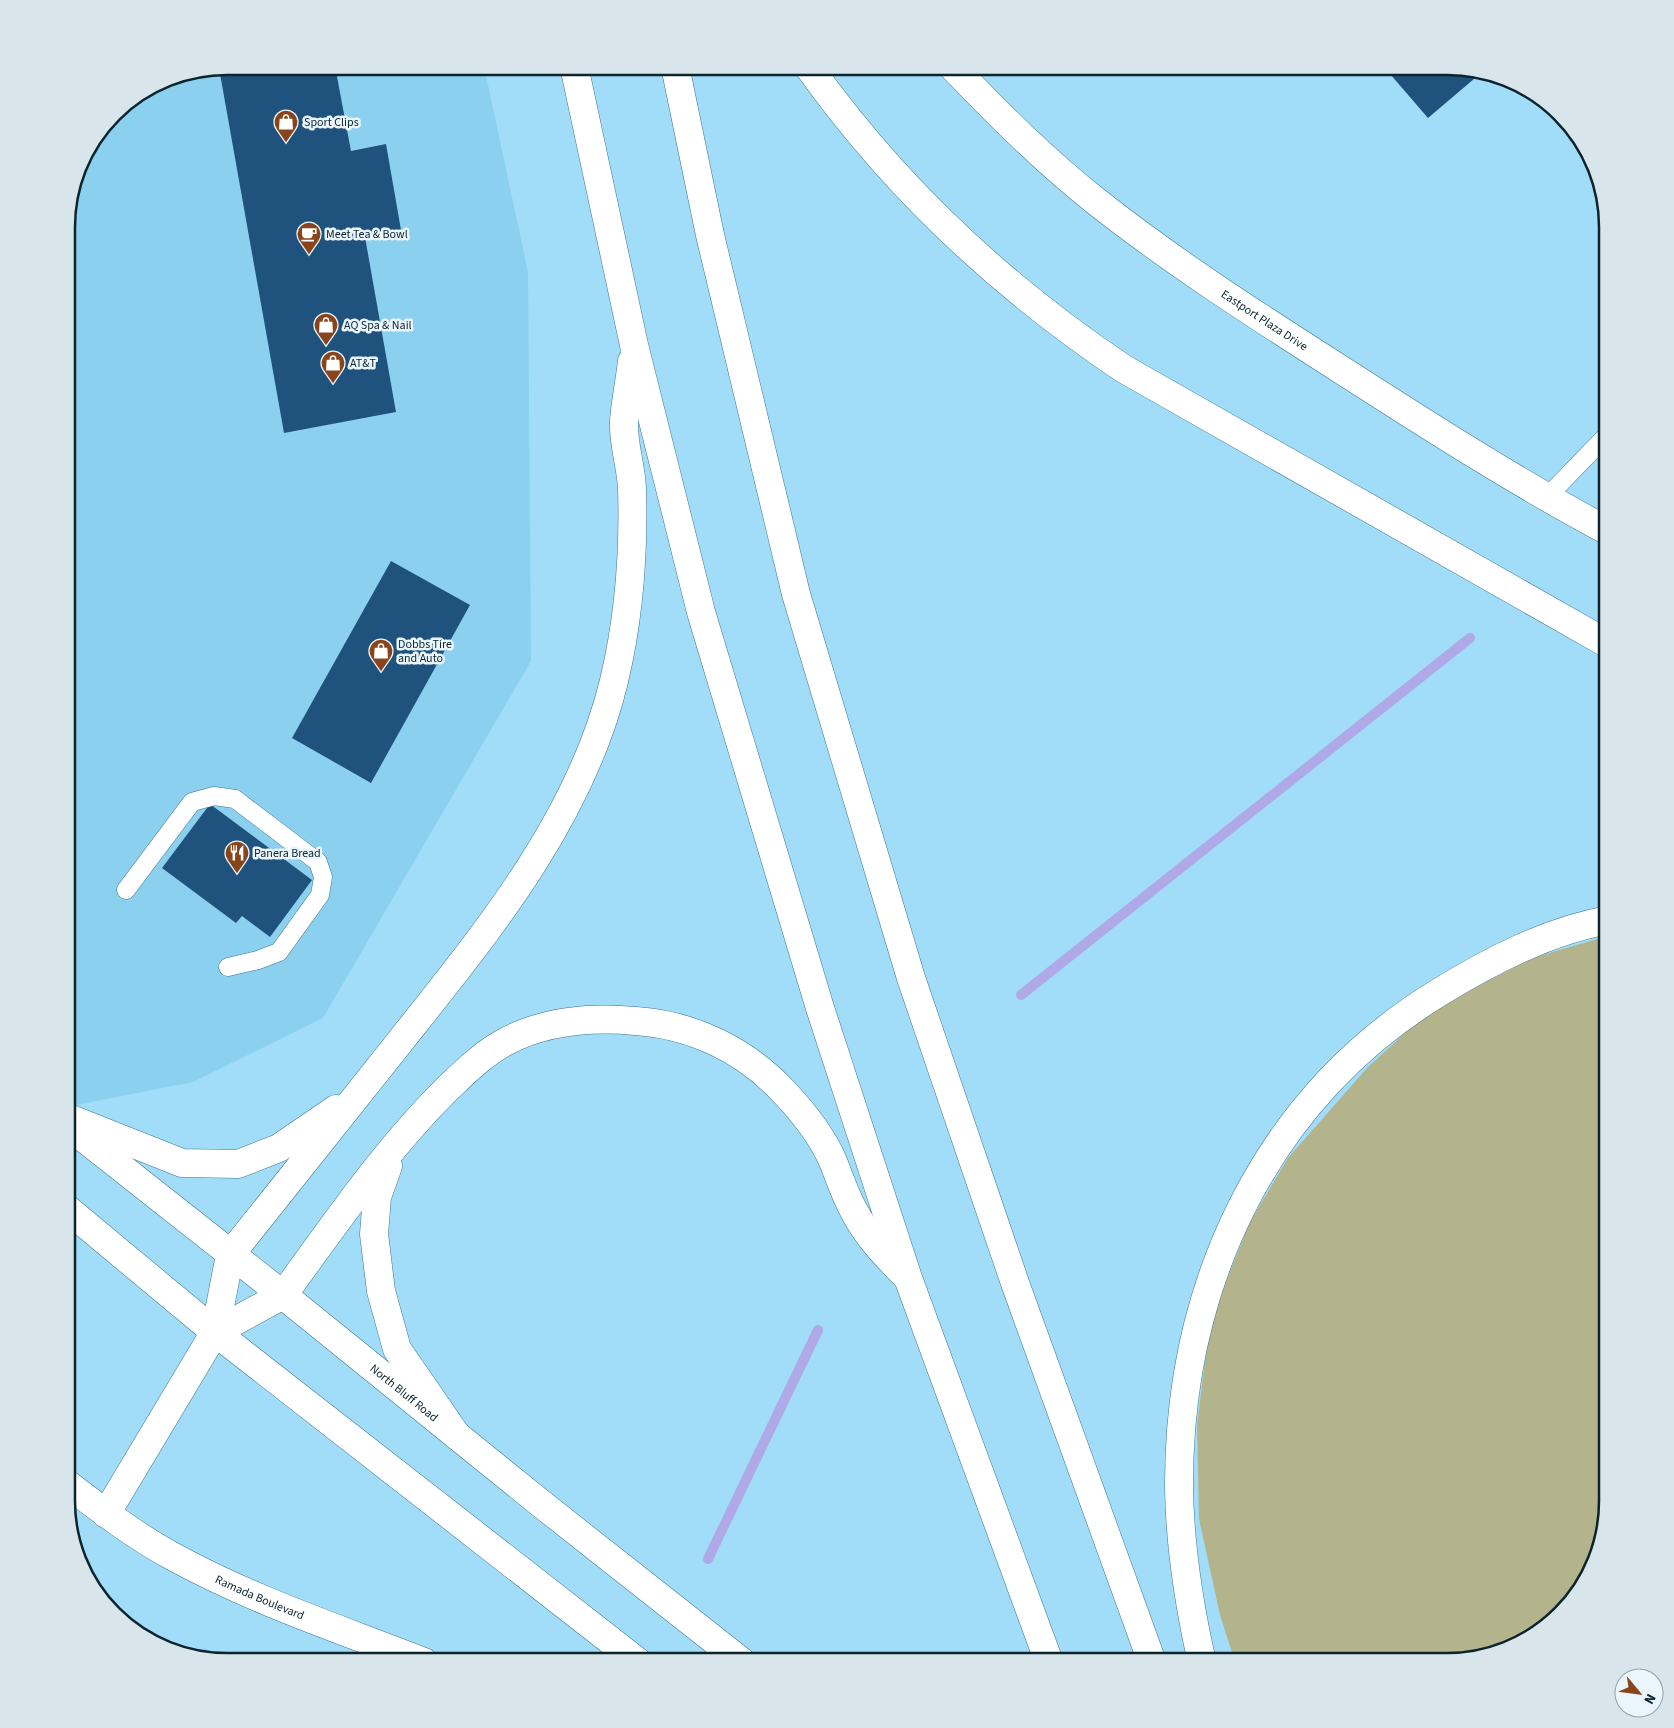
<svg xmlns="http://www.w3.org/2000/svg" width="1674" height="1728" viewBox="0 0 1674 1728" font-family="'Source Sans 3',sans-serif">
<rect width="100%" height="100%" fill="#a1ddf8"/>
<g fill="#8cd0ef">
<path d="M227,66H484L528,272L531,661L323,1018L193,1082L66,1107L67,217L83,156L121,106L166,78Z"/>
<path d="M204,1648L230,1662L199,1655Z"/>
</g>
<path fill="#b3b48b" d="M1608,936V1501L1591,1572L1553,1622L1499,1653L1447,1662H1235L1220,1615L1199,1519L1197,1425L1210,1321L1250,1222L1288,1158L1367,1068L1429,1011L1532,958Z"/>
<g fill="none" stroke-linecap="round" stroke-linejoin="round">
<g stroke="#afa9e8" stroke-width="10">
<path d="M1021,995L1470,638"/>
<path d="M708,1559L818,1330"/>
</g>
</g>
<g fill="#20527e">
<path d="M227,66H335L351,151L386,144L401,230L365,237L396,412L284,433L219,68Z"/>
<path d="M1384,67H1457L1481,73L1428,118Z"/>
<path d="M391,561L470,605L371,783L292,738Z"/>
<path d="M210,804L312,880L270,937L242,916L236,923L162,868Z"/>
</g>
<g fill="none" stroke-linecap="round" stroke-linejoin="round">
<defs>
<g id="service">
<path d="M1547,497L1608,434"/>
<path d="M126,890L192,802L214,796L235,799L318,862L323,877L320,895L279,952L258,960L228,967"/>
</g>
<g id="minor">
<path id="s1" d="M952,66C998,114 1045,161 1097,202C1178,266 1265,321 1351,376C1435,430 1520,484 1608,531"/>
<path id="s2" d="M66,1483C100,1509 135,1536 172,1556C252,1600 340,1629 424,1662"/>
<path d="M106,1514L215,1332"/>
</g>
<g id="primary">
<path id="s3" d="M66,1124L283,1295L544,1506L742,1662"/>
<path d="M66,1208L215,1332L638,1662"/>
<path d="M215,1332L230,1255"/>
<path d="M215,1332L283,1295"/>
</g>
<g id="motorway">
<path d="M574,66L634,345L701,612L820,1008L908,1278L1049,1662"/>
<path d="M675,66L710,235L796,594L911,978L1015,1283L1152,1662"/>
<path d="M808,66C895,188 1000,286 1124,369L1608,644"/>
<path d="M66,1117L182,1163L238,1164L279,1148L336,1109"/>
<path d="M388,1166L377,1197L374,1234L381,1291L397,1349L457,1436"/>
<path d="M230,1255C288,1183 345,1111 402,1039C488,931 581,818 614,681C629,618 634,552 632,488C631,466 623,444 624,422C625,402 630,381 632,361"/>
<path d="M283,1295C335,1224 385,1150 448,1088C466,1071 483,1054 505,1042C546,1020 591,1017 636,1021C693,1025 745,1050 784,1092C802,1111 821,1135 832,1159C839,1176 845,1195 854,1211C867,1236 885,1255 905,1275"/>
<path d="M1202,1662C1189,1605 1180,1546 1179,1488C1178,1286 1264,1100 1438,993C1490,961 1548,931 1608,920"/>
</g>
</defs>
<use href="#service" stroke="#3c768e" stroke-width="19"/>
<use href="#minor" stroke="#3c768e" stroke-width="29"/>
<use href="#primary" stroke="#3c768e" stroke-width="29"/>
<use href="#motorway" stroke="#3c768e" stroke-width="29"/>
<use href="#service" stroke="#fff" stroke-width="18"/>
<use href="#minor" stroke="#fff" stroke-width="28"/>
<use href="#primary" stroke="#fff" stroke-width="28"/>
<use href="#motorway" stroke="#fff" stroke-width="28"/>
</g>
<defs>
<symbol id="shop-pin" viewBox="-11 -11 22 30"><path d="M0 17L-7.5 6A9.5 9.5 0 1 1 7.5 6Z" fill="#89441b" stroke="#eaf6fb"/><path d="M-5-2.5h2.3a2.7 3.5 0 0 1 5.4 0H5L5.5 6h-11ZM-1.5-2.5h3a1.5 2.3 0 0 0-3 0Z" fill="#fff"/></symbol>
<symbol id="cafe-pin" viewBox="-11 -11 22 30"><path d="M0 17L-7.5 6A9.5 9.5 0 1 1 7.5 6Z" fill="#89441b" stroke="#eaf6fb"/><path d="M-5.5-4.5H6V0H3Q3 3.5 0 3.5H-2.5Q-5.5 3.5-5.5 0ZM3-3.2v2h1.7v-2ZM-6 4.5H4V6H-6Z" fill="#fff"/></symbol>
<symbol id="restaurant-pin" viewBox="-11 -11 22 30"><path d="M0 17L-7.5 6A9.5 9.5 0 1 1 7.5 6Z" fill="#89441b" stroke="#eaf6fb"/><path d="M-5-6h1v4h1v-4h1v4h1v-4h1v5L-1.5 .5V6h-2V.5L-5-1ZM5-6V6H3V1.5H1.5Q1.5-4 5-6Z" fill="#fff"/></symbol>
</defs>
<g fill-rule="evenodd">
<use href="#shop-pin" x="272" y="108" width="28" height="38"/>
<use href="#cafe-pin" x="295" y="220" width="28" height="38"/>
<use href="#shop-pin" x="312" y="311" width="28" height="38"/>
<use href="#shop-pin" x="319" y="349" width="28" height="38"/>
<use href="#shop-pin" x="367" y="637" width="28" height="38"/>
<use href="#restaurant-pin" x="223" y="839" width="28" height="38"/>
</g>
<g text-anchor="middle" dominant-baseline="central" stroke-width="5" stroke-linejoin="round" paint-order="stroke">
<g font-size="12" fill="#0c242e" stroke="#eaf6fb" text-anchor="start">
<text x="304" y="122">Sport Clips</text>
<text x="326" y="234">Meet Tea &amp; Bowl</text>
<text x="344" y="325">AQ Spa &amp; Nail</text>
<text x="350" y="363">AT&amp;T</text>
<text x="398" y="644">Dobbs Tire<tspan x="398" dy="14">and Auto</tspan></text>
<text x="254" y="853">Panera Bread</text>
</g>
<g font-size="12" fill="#0c242e" stroke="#eaf6fb">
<text stroke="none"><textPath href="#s1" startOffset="404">Eastport Plaza Drive</textPath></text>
<text stroke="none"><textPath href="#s3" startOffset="432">North Bluff Road</textPath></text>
<text stroke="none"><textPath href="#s2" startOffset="226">Ramada Boulevard</textPath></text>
</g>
</g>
<path d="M0 0H1674V1728H0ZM227 75H1447A152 152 0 0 1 1599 227V1501A152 152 0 0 1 1447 1653H227A152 152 0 0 1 75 1501V227A152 152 0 0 1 227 75Z" fill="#d8e5eb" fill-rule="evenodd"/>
<path fill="none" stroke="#0c242e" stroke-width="2.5" d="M227 75H1447A152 152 0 0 1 1599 227V1501A152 152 0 0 1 1447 1653H227A152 152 0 0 1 75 1501V227A152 152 0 0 1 227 75Z"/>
<g transform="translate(1639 1693) rotate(119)"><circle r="24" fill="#eaf6fb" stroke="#91a2a9"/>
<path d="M0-4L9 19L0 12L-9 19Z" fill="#89441b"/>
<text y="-8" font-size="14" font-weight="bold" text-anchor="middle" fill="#0c242e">N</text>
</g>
</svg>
